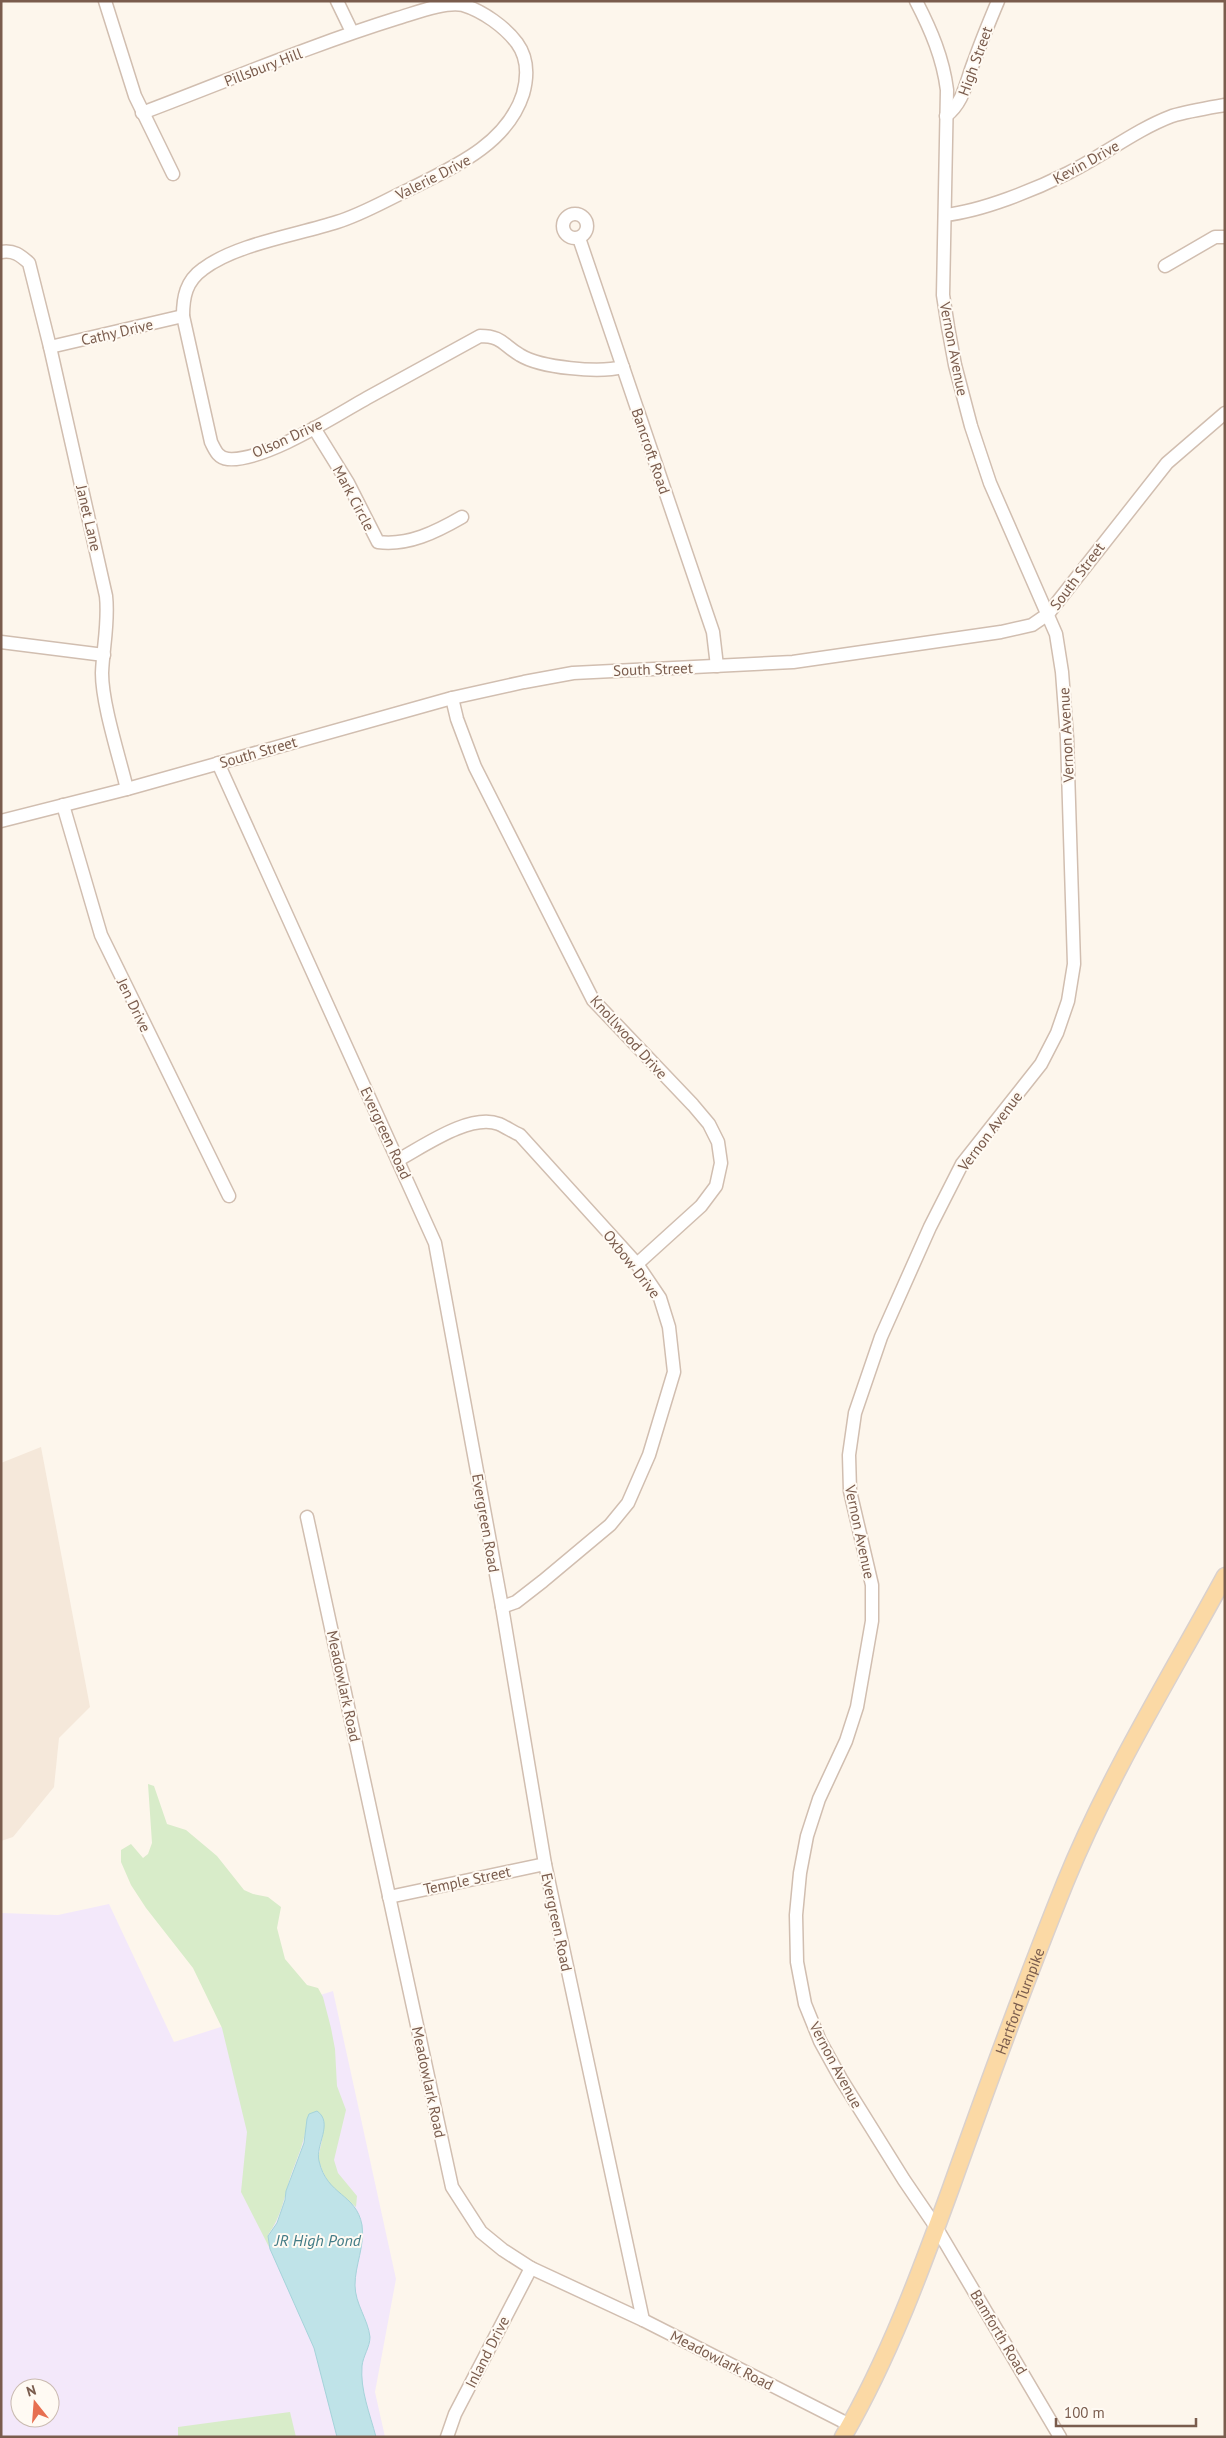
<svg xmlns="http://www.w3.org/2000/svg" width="1226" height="2438" viewBox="0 0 1226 2438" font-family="'PT Sans',sans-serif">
<rect width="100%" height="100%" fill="#fdf6ec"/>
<path fill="#f5e8da" d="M41,1447L90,1707L59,1738L54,1787L13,1837L1,1841V1463Z"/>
<path fill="#f3e8fa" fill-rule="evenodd" d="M109,1904L174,2042L333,1991L396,2279L375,2392L385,2437H1V1913L58,1915ZM20,2388H50V2418H20Z"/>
<g fill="#d8ecc9">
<path d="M148,1784L154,1786L167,1824L186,1830L217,1856L244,1890L253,1894L268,1897L281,1907L277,1928L285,1959L307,1985L318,1988L323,1997L331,2028L335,2049L337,2086L346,2110L334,2160L338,2173L357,2196L356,2207L330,2185L323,2172L318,2159L323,2135L307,2119C306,2140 297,2158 290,2178C284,2199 281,2217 268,2235L270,2249L241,2192L247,2132L222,2028L193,1968L146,1908L131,1885L121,1862V1850L131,1844L143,1858L148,1854L152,1843Z"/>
<path d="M290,2412L296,2437H178V2427Z"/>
</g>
<path fill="#bfe3e8" stroke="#a5d3da" d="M317,2111C334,2123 315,2145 319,2161C327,2196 356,2193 362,2225C365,2246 355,2265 355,2285C355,2304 368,2319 370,2337C370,2347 363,2356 362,2366C360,2390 370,2414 376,2437H337L314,2348L270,2249L268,2236L277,2223L285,2200L286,2191L304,2143L307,2119L309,2114Z"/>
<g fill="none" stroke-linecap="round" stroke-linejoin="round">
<defs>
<g id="minor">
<path d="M105,1L135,96L173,174"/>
<path d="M337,1L352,32"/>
<path d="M916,1C931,30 943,58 947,90L943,295L948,327L955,365L971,426L990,483L1056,634L1062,672L1067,738L1074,964L1068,1001L1057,1033L1041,1064L962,1164L930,1227L881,1337L855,1413L849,1455L850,1491L872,1585V1621L857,1707L846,1741L819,1799L807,1836L800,1873L796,1915L797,1962L805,2004L820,2041L841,2079L904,2180L936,2227L1060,2437"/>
<path d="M142,113C227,81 311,45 398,18C415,13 446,1 463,5C483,11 505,27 517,43C528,58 528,76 523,94C507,144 454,167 410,189C386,200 363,214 337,222C297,235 236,244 203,269C186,281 183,297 183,316L211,442C215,450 218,458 228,459C264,462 335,416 367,398C404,378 442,357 480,336C502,336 503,345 520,355C541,368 599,373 623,367"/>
<path d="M946,116C965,101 966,80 975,59C982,39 990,20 998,1"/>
<circle cx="575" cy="226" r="12"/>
<path d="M945,215C982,211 1034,190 1068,173C1103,156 1135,130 1172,116C1189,111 1208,108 1225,105"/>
<path d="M579,238L713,632L717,666"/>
<path d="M1,252C14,250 20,255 29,263L50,347L106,596C109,622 103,647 102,673C102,704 119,756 127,789"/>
<path d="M1165,266L1215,237H1225"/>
<path d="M50,347L183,316"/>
<path d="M314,428L348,483L378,542C408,546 436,532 462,517"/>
<path d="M1,642L104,655"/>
<path d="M452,698L457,719L475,767L593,1000L693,1105L709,1124L718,1142L721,1163L716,1186L701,1206L637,1264"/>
<path d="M218,763L435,1243L502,1607L545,1864L643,2320"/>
<path d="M63,805L101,935L229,1196"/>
<path d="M1,821L127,789L452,698L524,682L573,673L793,662L1001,632L1032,625L1048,614L1167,463L1225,413"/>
<path d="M398,1160C424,1146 470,1113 499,1124C506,1127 513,1132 520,1135L637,1264L660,1298L669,1327L674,1372L649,1455L628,1503L610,1525L543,1581L516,1602L502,1607"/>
<path d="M307,1517L452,2187L481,2232L503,2250L531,2268L643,2320L850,2425"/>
<path d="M389,1897L545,1864"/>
<path d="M447,2437L455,2414L531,2268"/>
</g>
<g id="major">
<path id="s1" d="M843,2437C889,2358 921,2270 952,2185C988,2084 1025,1982 1065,1883C1108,1777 1170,1677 1225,1576"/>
</g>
</defs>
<use href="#minor" stroke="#d1beb0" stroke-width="15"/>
<use href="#major" stroke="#dad1cd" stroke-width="19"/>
<use href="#minor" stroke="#fff" stroke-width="12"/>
<use href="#major" stroke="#fbd9a5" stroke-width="16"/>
</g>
<g text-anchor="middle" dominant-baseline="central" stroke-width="4" stroke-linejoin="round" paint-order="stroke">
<g font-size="15" fill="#7a5c4d" stroke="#fffaf3">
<text transform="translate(975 61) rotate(-70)">High Street</text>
<text transform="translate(263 67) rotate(-21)">Pillsbury Hill</text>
<text transform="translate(1086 162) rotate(-29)">Kevin Drive</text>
<text transform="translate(433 177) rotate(-27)">Valerie Drive</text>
<text transform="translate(117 332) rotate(-13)">Cathy Drive</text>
<text transform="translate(954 349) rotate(79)">Vernon Avenue</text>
<text transform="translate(287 438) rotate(-24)">Olson Drive</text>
<text transform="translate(651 451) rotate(71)">Bancroft Road</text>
<text transform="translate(354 498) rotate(62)">Mark Circle</text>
<text transform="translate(89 518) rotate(77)">Janet Lane</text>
<text transform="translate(1077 576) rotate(-53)">South Street</text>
<text transform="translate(653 669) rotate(-2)">South Street</text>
<text transform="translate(1066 735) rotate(-93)">Vernon Avenue</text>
<text transform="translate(258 752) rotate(-16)">South Street</text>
<text transform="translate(134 1005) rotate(64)">Jen Drive</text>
<text transform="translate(629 1037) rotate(48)">Knollwood Drive</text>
<text transform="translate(990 1131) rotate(-53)">Vernon Avenue</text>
<text transform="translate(386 1133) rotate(65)">Evergreen Road</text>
<text transform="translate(632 1264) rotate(52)">Oxbow Drive</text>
<text transform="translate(486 1523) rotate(80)">Evergreen Road</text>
<text transform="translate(860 1532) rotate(78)">Vernon Avenue</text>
<text transform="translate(344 1686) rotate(78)">Meadowlark Road</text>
<text transform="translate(467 1880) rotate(-12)">Temple Street</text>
<text transform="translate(557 1922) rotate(78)">Evergreen Road</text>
<text stroke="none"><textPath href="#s1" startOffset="471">Hartford Turnpike</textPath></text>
<text transform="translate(836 2065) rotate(62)">Vernon Avenue</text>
<text transform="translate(429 2082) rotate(78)">Meadowlark Road</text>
<text transform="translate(999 2332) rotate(59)">Bamforth Road</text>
<text transform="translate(487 2352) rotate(-63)">Inland Drive</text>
<text transform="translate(722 2360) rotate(27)">Meadowlark Road</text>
</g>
<g font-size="16" font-style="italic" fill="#437c86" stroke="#fffaf3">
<text x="318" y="2240">JR High Pond</text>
</g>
</g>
<rect width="1226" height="2438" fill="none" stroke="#7a5c4d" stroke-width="5"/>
<g transform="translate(35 2403) rotate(343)"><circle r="24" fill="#fffaf3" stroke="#cabbb1"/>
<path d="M0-4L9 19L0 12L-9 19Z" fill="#e76f51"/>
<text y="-8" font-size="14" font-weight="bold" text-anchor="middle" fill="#7a5c4d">N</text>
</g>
<path d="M1056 2418v8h140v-8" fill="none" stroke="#7a5c4d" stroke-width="2.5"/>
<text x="1064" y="2418" font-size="15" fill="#7a5c4d" stroke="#fffaf3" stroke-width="4" paint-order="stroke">100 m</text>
</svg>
